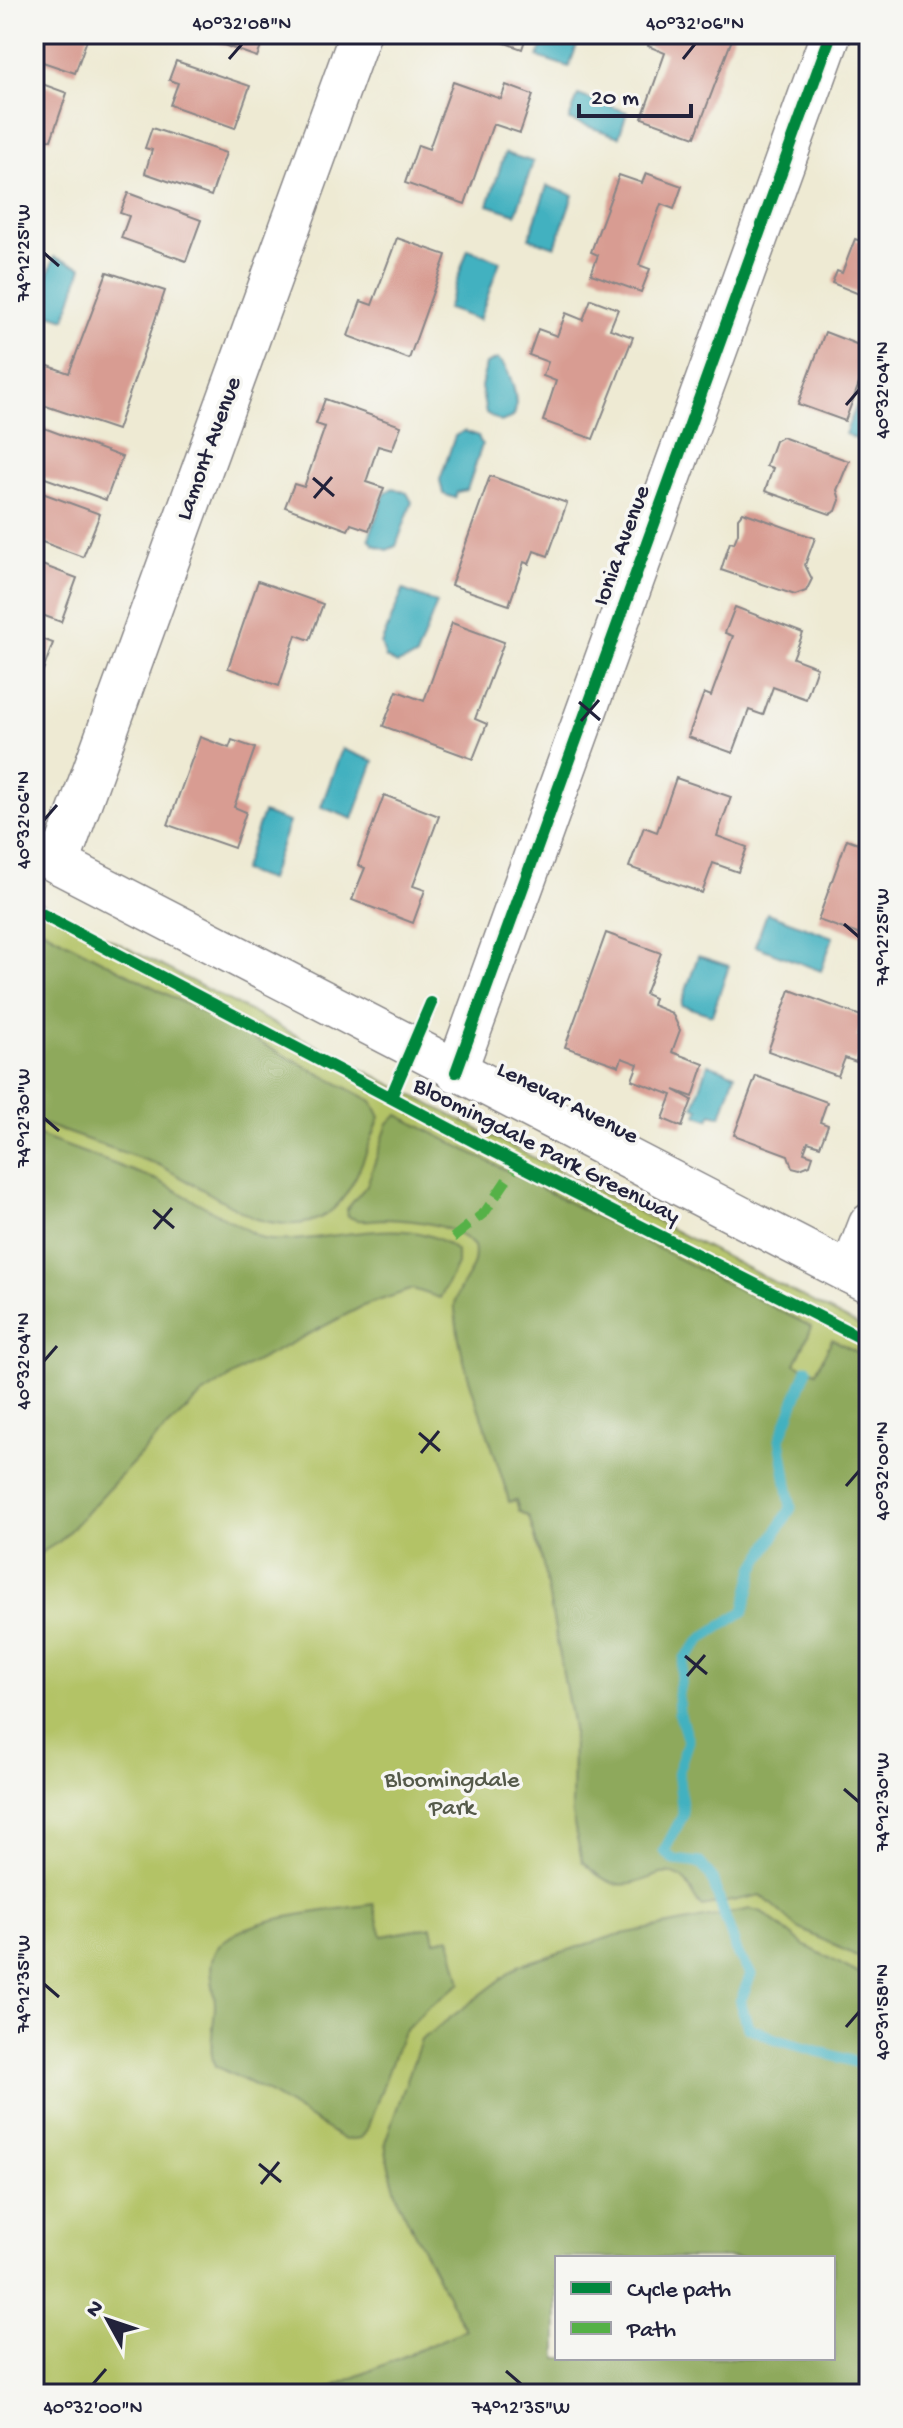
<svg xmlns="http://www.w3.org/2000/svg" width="903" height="2428" viewBox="0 0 903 2428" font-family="'Gochi Hand',sans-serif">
<rect width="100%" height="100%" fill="#f6f6f2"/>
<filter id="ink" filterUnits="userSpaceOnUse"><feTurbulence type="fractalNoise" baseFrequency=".0125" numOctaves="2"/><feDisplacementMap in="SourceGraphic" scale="16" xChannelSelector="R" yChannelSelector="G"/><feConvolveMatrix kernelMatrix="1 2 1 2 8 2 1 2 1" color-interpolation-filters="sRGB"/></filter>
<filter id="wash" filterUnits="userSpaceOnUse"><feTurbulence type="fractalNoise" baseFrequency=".006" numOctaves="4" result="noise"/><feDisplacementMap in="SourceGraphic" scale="32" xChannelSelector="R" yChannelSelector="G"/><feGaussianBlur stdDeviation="1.8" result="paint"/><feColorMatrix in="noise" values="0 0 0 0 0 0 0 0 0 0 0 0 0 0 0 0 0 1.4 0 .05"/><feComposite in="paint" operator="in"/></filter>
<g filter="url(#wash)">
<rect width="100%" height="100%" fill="#eeead3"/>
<path fill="#b3c366" stroke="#6a7250" stroke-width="2" fill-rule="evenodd" d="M34,900L869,1331V2394H34ZM557,2258H833V2358H557Z"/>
<g fill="#8ea95b" stroke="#58664b" stroke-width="2" fill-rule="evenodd">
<path d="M34,925L372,1101L380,1117C353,1184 342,1244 253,1218L159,1165L34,1121Z"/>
<path d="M398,1115L812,1327L795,1364L816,1372L832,1339L869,1358V1962L798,1928L761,1895L702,1907C692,1899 692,1884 680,1877C650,1860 631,1913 582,1861L572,1815L573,1728L543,1565L529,1517L519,1511L516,1500L509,1502C493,1438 460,1375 455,1309C453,1285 480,1273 474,1246C452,1223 414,1220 384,1219C371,1219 358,1224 347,1215L346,1210L367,1185L388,1123Z"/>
<path d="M34,1134L157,1180L263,1239C318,1248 411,1207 457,1252V1264L440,1298L413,1289L363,1306L249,1365L201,1396L156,1438L60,1541L34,1557Z"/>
<path d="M373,1904L382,1936L432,1927L435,1941L450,1938L461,1983L427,2008L402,2034L367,2129L361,2138L345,2140L266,2091L215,2066C207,2049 215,2024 215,2005C215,1989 208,1971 213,1956C227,1916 334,1911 373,1904Z"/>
<path d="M751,1909L762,1912L804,1945L869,1979V2394H316L465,2330L399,2203L388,2163L385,2142L421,2040L520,1965L617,1935ZM833,2258V2358H557V2258Z"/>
</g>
<g fill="#43b1c0" stroke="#326a7e" stroke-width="2">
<path d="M547,34H581L569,67L538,57Z"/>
<path d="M578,95L627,112L619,137L569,120Z"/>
<path d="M505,153L533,162L516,214L488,205Z"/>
<path d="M547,186L573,195L555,247L529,238Z"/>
<path d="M468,249L500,261L479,320L447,309Z"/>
<path d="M54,257L82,267L65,319L37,310Z"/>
<path d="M497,359C510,365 521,404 513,417L501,422L486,413L481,387L486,364Z"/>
<path d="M857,404L869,409V444L845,434Z"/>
<path d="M464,431L478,436L482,445L467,490L457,492L455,498L443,494L440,480L455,436Z"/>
<path d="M393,488L407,493L412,502L396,546L387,550L374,545L369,538L385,493Z"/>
<path d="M403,590L437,603L416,657L397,664L386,658L381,644Z"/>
<path d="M342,749L374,761L353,819L321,807Z"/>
<path d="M263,813L289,822L269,880L242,871Z"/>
<path d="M767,913L833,937L821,971L755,946Z"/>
<path d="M698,956L729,966L712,1015L681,1005Z"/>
<path d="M708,1064L735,1074L721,1116L712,1113L709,1119L697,1115L699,1109L694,1107Z"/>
</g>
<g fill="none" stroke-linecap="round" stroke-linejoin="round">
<path stroke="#43b1c0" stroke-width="11" d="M807,1369L780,1439L791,1508L755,1568L744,1611L704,1637L685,1658L678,1694L679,1712L688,1741L678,1771L683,1815L664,1851L674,1860L700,1863L711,1876L738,1955L751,1974L740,2002L748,2027L775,2039L869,2066"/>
</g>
<g id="blocks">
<g fill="#d89c92">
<path d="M34,34H89L75,73L34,59Z"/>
<path d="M193,34H266L257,57Z"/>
<path d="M480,34H527L522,49Z"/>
<path d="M652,34H734L695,137L642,118L665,53L648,46Z"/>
<path d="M176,61L250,86L235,128L170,105L178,83L169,80Z"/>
<path d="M34,81L67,93L51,140L34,134Z"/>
<path d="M453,82L501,99L506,85L533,95L520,133L493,124L465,204L405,183L418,145L429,149Z"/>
<path d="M152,128L226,153L211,196L145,173L152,150L145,148Z"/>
<path d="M34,155L43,159L34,184Z"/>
<path d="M646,173L682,186L674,209L661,204L639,265L650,269L641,292L591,274L598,255L591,252L619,175L642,183Z"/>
<path d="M128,193L201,220L186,261L121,238L129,216L120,213Z"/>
<path d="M397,238L446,255L409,359L348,336L361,301L372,305Z"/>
<path d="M855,239L869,244V298L832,283L837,271L842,273Z"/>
<path d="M107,272L165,291L117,430L34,402L43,364L69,373Z"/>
<path d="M591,299L618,309L610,329L633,337L593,439L543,421L556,381L543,376L548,362L529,355L538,329L557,336L566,313L583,320Z"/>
<path d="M825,332L869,349V384L860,381L845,421L798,404Z"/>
<path d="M325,399L401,426L392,450L378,446L366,482L384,488L369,530L351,524L348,530L285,507L294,484L304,487L325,427L316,424Z"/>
<path d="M44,428L122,457L106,500L34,474V455Z"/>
<path d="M782,437L849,461L837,490L840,500L836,511L830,514L765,491L773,468L766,466L775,441Z"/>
<path d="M490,476L567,503L548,556L534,551L529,564L524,562L509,605L451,585Z"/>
<path d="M34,490L100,514L83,557L34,539Z"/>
<path d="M743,512L815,538L805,565L812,579L806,591L795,595L721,570L730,542L734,543L738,533V518Z"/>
<path d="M34,562L77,578L61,622L34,612Z"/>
<path d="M258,581L323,604L310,640L296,635L279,686L228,668Z"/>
<path d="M735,607L803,633L793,658L817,667L806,699L773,687L763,715L749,710L733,753L688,737L704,693L711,696L733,636L725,633Z"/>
<path d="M452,623L504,642L475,719L487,724L473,759L383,726L397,691L424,701Z"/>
<path d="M34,636L53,643L37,687L34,686Z"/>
<path d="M200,737L229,748L232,740L255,748L234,807L246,812L234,848L168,825Z"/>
<path d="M676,778L731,797L717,836L747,847L738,872L713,863L702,893L629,867L644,827L657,832Z"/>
<path d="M384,795L439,816L413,886L425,890L413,923L352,900L365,868L358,865Z"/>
<path d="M847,839L869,847V938L818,920Z"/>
<path d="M606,933L661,953L645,994L654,998L652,1005L672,1013L680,1030L672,1052L704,1064L693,1097L674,1090L692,1100L682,1127L663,1119L672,1095L632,1080L638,1064L622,1058L619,1066L565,1047Z"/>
<path d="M790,990L864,1017L857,1037L864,1040L856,1062L845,1058L838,1076L768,1051Z"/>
<path d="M756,1076L827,1102L820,1122L828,1125L820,1146L808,1142L804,1153L813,1156L810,1165L800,1169L792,1167L788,1155L734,1135Z"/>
</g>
</g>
</g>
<g filter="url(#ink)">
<use href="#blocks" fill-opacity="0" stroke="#888687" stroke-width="2"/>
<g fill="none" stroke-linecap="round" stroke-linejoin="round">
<defs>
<g id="minor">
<path d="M34,851L869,1283"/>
<path d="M59,864L360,34"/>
<path d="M456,1072L831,34"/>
<path d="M850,1273L869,1224"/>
</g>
</defs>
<use href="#minor" stroke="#888687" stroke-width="43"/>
<use href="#minor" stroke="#fff" stroke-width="40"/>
<path stroke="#55b146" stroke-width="10" stroke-dasharray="20 10" stroke-linecap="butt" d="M453,1238L485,1212L518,1163"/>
<defs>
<g id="cycleway">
<path d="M34,910L475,1142L869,1342"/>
<path d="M456,1072L831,34"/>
<path d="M391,1097L431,1003"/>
</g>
</defs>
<use href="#cycleway" stroke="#f6f6f2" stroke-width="17"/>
<use href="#cycleway" stroke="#00873e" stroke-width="12"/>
</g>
</g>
<path fill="none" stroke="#22223b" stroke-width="3" d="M229,59L242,44M683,59L695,44M44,253L59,266M846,405L859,390M313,478L334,496M314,498L332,477M579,702L600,720M581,721L599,700M44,820L57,805M844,924L859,937M44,1118L59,1131M153,1210L174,1228M154,1229L172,1208M44,1361L57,1346M419,1433L440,1451M421,1453L439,1431M846,1486L859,1471M685,1656L707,1674M687,1676L705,1655M844,1789L859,1802M44,1984L59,1997M846,2027L859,2012M259,2164L281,2182M261,2184L279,2162M506,2371L521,2384M93,2384L106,2369"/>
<g text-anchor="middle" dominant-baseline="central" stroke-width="7" stroke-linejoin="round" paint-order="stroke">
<g font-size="24" fill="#22223b" stroke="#f6f6f2">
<text transform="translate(210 449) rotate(-70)">Lamont Avenue</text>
<text transform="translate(623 546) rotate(-70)">Ionia Avenue</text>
<text transform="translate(567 1104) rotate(27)">Lenevar Avenue</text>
<text transform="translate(546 1152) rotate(27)">Bloomingdale Park Greenway</text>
</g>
<g font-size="24" fill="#555a4a" stroke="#f6f6f2">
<text x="452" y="1781">Bloomingdale<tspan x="452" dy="28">Park</tspan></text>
</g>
</g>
<rect width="903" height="2428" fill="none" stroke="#f6f6f2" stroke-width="88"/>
<rect x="555" y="2256" width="280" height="104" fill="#f6f6f2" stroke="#a1a1a9" stroke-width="2"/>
<rect x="571" y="2282" width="40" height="12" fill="#00873e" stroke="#a1a1a9" stroke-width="2"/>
<text x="627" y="2296" font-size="24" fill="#22223b">Cycle path</text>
<rect x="571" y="2322" width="40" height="12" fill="#55b146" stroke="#a1a1a9" stroke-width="2"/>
<text x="627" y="2336" font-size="24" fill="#22223b">Path</text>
<g transform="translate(108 2320) rotate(310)" stroke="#f6f6f2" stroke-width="6" paint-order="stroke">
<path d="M0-6L14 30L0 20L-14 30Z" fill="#22223b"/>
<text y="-12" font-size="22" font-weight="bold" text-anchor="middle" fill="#22223b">N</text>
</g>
<path d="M579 104v12h112v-12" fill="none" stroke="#22223b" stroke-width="4"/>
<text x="591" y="104" font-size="24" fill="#22223b" stroke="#f6f6f2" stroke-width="6" paint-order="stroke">20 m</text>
<rect x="44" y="44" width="815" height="2340" fill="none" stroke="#22223b" stroke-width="3"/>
<g font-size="20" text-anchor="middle" fill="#22223b">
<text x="242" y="29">40°32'08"N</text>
<text x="695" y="29">40°32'06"N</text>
<text transform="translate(22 253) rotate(-90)" y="7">74°12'25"W</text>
<text transform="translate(881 390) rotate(-90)" y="7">40°32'04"N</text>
<text transform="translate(22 820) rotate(-90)" y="7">40°32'06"N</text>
<text transform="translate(881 937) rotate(-90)" y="7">74°12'25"W</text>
<text transform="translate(22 1118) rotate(-90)" y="7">74°12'30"W</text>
<text transform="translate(22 1361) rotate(-90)" y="7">40°32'04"N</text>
<text transform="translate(881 1471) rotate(-90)" y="7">40°32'00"N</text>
<text transform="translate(881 1802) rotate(-90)" y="7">74°12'30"W</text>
<text transform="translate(22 1984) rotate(-90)" y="7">74°12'35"W</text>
<text transform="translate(881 2012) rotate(-90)" y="7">40°31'58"N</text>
<text x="93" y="2413">40°32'00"N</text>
<text x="521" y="2413">74°12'35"W</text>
</g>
</svg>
